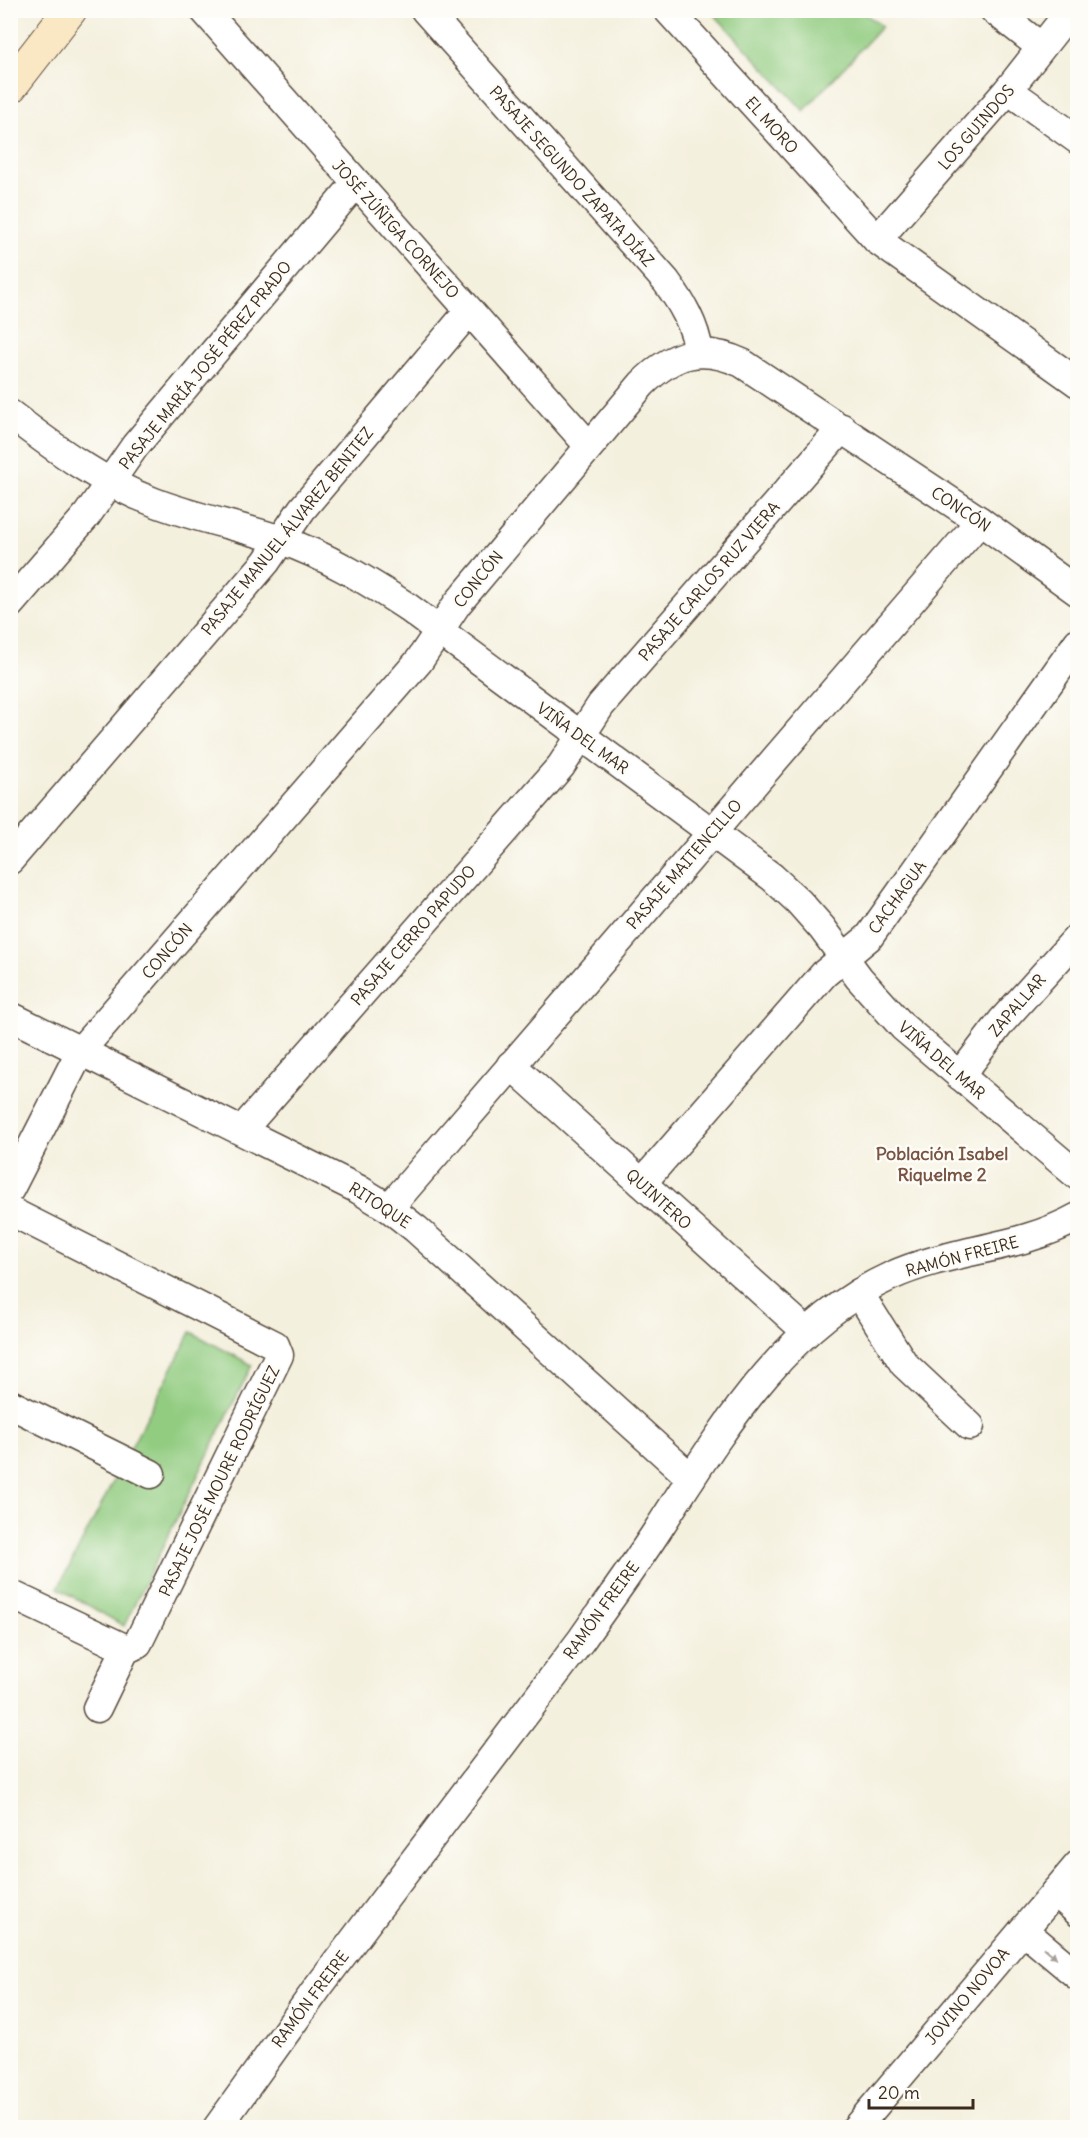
<svg xmlns="http://www.w3.org/2000/svg" width="1088" height="2138" viewBox="0 0 1088 2138" font-family="Delius,sans-serif">
<rect width="100%" height="100%" fill="#fdfcf7"/>
<filter id="ink" filterUnits="userSpaceOnUse"><feTurbulence type="fractalNoise" baseFrequency=".0167" numOctaves="2"/><feDisplacementMap in="SourceGraphic" scale="12" xChannelSelector="R" yChannelSelector="G"/><feConvolveMatrix kernelMatrix="1 2 1 2 8 2 1 2 1" color-interpolation-filters="sRGB"/></filter>
<filter id="wash" filterUnits="userSpaceOnUse"><feTurbulence type="fractalNoise" baseFrequency=".008" numOctaves="4" result="noise"/><feDisplacementMap in="SourceGraphic" scale="24" xChannelSelector="R" yChannelSelector="G"/><feGaussianBlur stdDeviation="1.35" result="paint"/><feColorMatrix in="noise" values="0 0 0 0 0 0 0 0 0 0 0 0 0 0 0 0 0 1.4 0 .05"/><feComposite in="paint" operator="in"/></filter>
<g filter="url(#wash)">
<rect width="100%" height="100%" fill="#f4f0de"/>
<g fill="#92cc81" stroke="#667b50" stroke-width="1.5">
<path d="M711,11H861L882,26L804,111Z"/>
<path d="M191,1332L252,1365L124,1626L58,1588Z"/>
</g>
</g>
<g filter="url(#ink)">
<g fill="none" stroke-linecap="round" stroke-linejoin="round">
<defs>
<g id="minor">
<path d="M204,10L589,446"/>
<path d="M425,10L666,281C682,303 695,325 699,352"/>
<path d="M668,10L877,240L1078,383"/>
<path d="M994,10L1041,47"/>
<path d="M1008,90L1078,140"/>
<path d="M877,240L1008,90L1071,10"/>
<path d="M10,414C56,449 100,482 154,502C195,518 239,526 281,540C327,556 366,580 406,606L772,877L799,902L822,928L859,978L903,1027L1078,1176"/>
<path d="M10,604L87,515L135,446L356,183"/>
<path d="M10,860L266,562L302,509L469,311"/>
<path d="M10,1016L358,1189L389,1208L416,1229L691,1478"/>
<path d="M511,1065L807,1332"/>
<path d="M960,1076L1002,1021L1078,937"/>
<path d="M242,1130L561,766L601,705L842,428"/>
<path d="M642,1183L824,974L869,937L1078,642"/>
<path d="M10,1189L81,1050L419,661L457,604L642,384C673,353 701,344 742,363L980,521L1078,592"/>
<path d="M389,1208L980,521"/>
<path d="M10,1211L275,1345L279,1355L138,1643C132,1648 127,1649 120,1646L10,1594"/>
<path d="M859,1293L904,1364L970,1426"/>
<path d="M10,1404L151,1474"/>
<path d="M97,1708L126,1648"/>
<path d="M1055,1892L1078,1912"/>
<path d="M1023,1930L1078,1976"/>
<path d="M217,2128L319,1986L582,1639C607,1603 633,1568 657,1531C719,1435 783,1325 891,1276C950,1249 1019,1250 1078,1217"/>
<path d="M856,2128L1078,1865"/>
</g>
<path id="secondary" d="M10,87L70,10"/>
</defs>
<use href="#minor" stroke="#57483b" stroke-width="31"/>
<use href="#secondary" stroke="#57483b" stroke-width="35"/>
<use href="#minor" stroke="#fff" stroke-width="28"/>
<use href="#secondary" stroke="#fae7c3" stroke-width="33"/>
</g>
<defs><path id="oneway-solid" d="M-6-.8H1V-3.2L6.5 0L1 3.2V.8H-6Z" transform="scale(1.5)"/></defs>
<use fill="#a79f9a" href="#oneway-solid" transform="translate(1050 1953) rotate(40)"/>
</g>
<g text-anchor="middle" dominant-baseline="central" stroke-width="5" stroke-linejoin="round" paint-order="stroke">
<g font-size="16" fill="#3b2a1e" stroke="#fdfcf7">
<text transform="translate(772 125) rotate(48)">EL MORO</text>
<text transform="translate(976 127) rotate(-49)">LOS GUINDOS</text>
<text transform="translate(572 176) rotate(48)">PASAJE SEGUNDO ZAPATA DÍAZ</text>
<text transform="translate(396 229) rotate(48)">JOSÉ ZÚÑIGA CORNEJO</text>
<text transform="translate(205 365) rotate(-51)">PASAJE MARÍA JOSÉ PÉREZ PRADO</text>
<text transform="translate(961 509) rotate(34)">CONCÓN</text>
<text transform="translate(287 531) rotate(-51)">PASAJE MANUEL ÁLVAREZ BENITEZ</text>
<text transform="translate(478 579) rotate(-51)">CONCÓN</text>
<text transform="translate(709 581) rotate(-49)">PASAJE CARLOS RUZ VIERA</text>
<text transform="translate(583 738) rotate(36)">VIÑA DEL MAR</text>
<text transform="translate(684 864) rotate(-49)">PASAJE MAITENCILLO</text>
<text transform="translate(897 897) rotate(-54)">CACHAGUA</text>
<text transform="translate(413 935) rotate(-49)">PASAJE CERRO PAPUDO</text>
<text transform="translate(167 951) rotate(-49)">CONCÓN</text>
<text transform="translate(1017 1005) rotate(-49)">ZAPALLAR</text>
<text transform="translate(942 1060) rotate(41)">VIÑA DEL MAR</text>
<text transform="translate(659 1199) rotate(42)">QUINTERO</text>
<text transform="translate(380 1205) rotate(33)">RITOQUE</text>
<text transform="translate(962 1256) rotate(-15)">RAMÓN FREIRE</text>
<text transform="translate(219 1481) rotate(-64)">PASAJE JOSÉ MOURE RODRÍGUEZ</text>
<text transform="translate(601 1610) rotate(-54)">RAMÓN FREIRE</text>
<text transform="translate(967 1996) rotate(-50)">JOVINO NOVOA</text>
<text transform="translate(310 1999) rotate(-53)">RAMÓN FREIRE</text>
</g>
<g font-size="18" font-weight="bold" fill="#785443" stroke="#fdfcf7">
<text x="942" y="1153">Población Isabel<tspan x="942" dy="21">Riquelme 2</tspan></text>
</g>
</g>
<rect width="1088" height="2138" fill="none" stroke="#fdfcf7" stroke-width="36"/>
<path d="M869 2099v9h104v-9" fill="none" stroke="#3b2a1e" stroke-width="3"/>
<text x="878" y="2099" font-size="18" fill="#3b2a1e" stroke="#fdfcf7" stroke-width="4.5" paint-order="stroke">20 m</text>
</svg>
